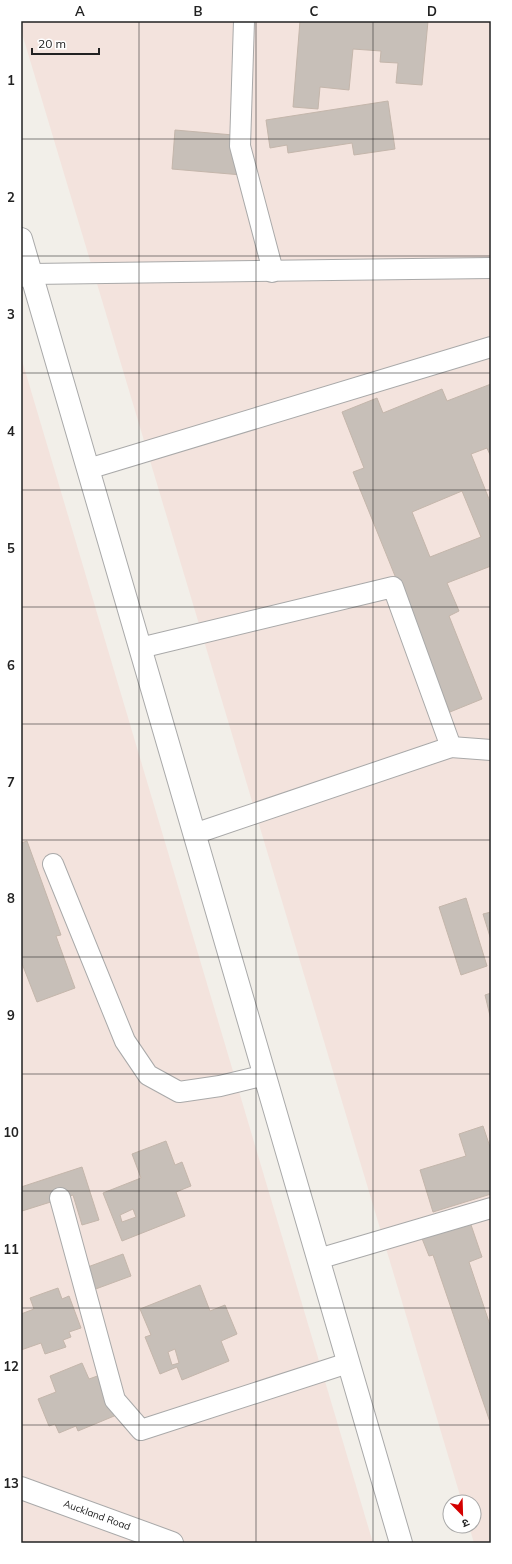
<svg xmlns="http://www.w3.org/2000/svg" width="512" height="1564" viewBox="0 0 512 1564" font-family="Mulish,'Noto Sans Devanagari',sans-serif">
<rect width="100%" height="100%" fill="#f2efe9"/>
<g fill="#f3e3dd">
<path d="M21,21H491V1543H474L469,1526H474V1502H462L21,30Z"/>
<path d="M21,357L373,1543H21Z"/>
</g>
<g fill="#c7bfb8" stroke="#c4b6ab" fill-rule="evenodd">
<path d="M300,21H428L422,85L396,83L398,63L380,62L381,51L353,49L349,90L320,87L318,109L293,107Z"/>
<path d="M388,101L395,149L354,155L352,143L288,153L287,145L270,148L266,120Z"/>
<path d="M175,130L245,136L242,175L172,169Z"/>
<path d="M491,384V457L487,448L471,454L491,504V566L447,583L459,611L449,616L482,699L450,712L353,472L364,468L342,412L377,398L383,413L442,389L447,401ZM462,491L481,537L430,557L412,512Z"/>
<path d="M27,841L61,935L56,936L75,988L37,1002L21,961V843Z"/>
<path d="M466,898L487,966L461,975L439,907Z"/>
<path d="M491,912V940L483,914Z"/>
<path d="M491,993V1020L485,995Z"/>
<path d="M483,1126L491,1150V1194L433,1212L420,1170L466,1156L459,1134Z"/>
<path d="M166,1141L175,1165L182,1162L191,1186L176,1192L185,1216L122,1241L103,1193L141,1178L132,1154ZM133,1209L136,1217L122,1222L120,1215Z"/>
<path d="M82,1167L99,1220L82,1225L73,1195L22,1211L21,1187Z"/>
<path d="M469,1219L482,1257L469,1262L491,1328V1425L433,1255L429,1256L421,1236Z"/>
<path d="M123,1254L131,1276L93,1290L85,1268Z"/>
<path d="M200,1285L210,1311L225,1305L237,1334L221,1341L229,1361L182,1380L177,1367L160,1374L145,1337L151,1335L140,1309ZM175,1349L179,1363L172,1365L168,1352Z"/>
<path d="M58,1288L62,1299L69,1296L81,1328L69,1332L71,1337L63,1340L66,1347L45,1354L41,1343L21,1350V1314L34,1309L30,1298Z"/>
<path d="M82,1363L89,1379L103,1374L119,1414L78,1431L76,1426L59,1433L55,1424L49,1426L38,1399L56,1392L50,1376Z"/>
</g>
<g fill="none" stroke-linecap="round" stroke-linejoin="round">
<defs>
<g id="minor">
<path d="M244,21L240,146L273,271L272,272"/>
<path d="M21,277L31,274L491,268"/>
<path d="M88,469L491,347"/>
<path d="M140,648L393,587L451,747L194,834"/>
<path d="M451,747L491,750"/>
<path d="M53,864L125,1041L148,1075L179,1092L220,1086L265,1075"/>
<path d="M60,1198L115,1400L141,1430L348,1363"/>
<path d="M318,1259L491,1208"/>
</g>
<g id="tertiary">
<path d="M21,239L401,1543"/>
<path d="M21,1488L172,1543"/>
</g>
</defs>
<use href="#minor" stroke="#a9a9a9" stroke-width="22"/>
<use href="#tertiary" stroke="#a9a9a9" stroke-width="24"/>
<use href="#minor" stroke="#fff" stroke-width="20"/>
<use href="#tertiary" stroke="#fff" stroke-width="22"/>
</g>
<path fill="none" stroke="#222" stroke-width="1" stroke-opacity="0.55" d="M139,21V1543M256,21V1543M373,21V1543M21,139H491M21,256H491M21,373H491M21,490H491M21,607H491M21,724H491M21,840H491M21,957H491M21,1074H491M21,1191H491M21,1308H491M21,1425H491"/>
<g text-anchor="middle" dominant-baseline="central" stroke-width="3.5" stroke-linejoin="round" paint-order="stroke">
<g font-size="10" fill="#222" stroke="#fff">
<text transform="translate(97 1515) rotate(20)">Auckland Road</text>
</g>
</g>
<rect width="512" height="1564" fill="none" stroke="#ffffff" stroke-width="44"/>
<g transform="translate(462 1514) rotate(157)"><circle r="19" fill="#ffffff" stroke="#a7a7a7"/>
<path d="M0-3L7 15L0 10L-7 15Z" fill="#d40000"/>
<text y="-6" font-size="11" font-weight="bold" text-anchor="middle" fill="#222222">उ</text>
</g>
<path d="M32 48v6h67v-6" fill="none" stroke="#222222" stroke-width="2"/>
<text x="38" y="48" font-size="12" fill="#222222" stroke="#ffffff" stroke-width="3" paint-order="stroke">20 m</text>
<rect x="22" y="22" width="468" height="1520" fill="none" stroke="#222" stroke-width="1.5"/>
<g font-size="13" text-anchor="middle" font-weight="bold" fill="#222">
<text x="80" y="16">A</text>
<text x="198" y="16">B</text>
<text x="314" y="16">C</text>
<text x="432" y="16">D</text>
<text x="11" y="85">1</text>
<text x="11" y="202">2</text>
<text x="11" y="319">3</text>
<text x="11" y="436">4</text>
<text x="11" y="553">5</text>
<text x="11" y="670">6</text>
<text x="11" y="787">7</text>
<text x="11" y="903">8</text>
<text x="11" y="1020">9</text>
<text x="11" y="1137">10</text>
<text x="11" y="1254">11</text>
<text x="11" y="1371">12</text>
<text x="11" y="1488">13</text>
</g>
</svg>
